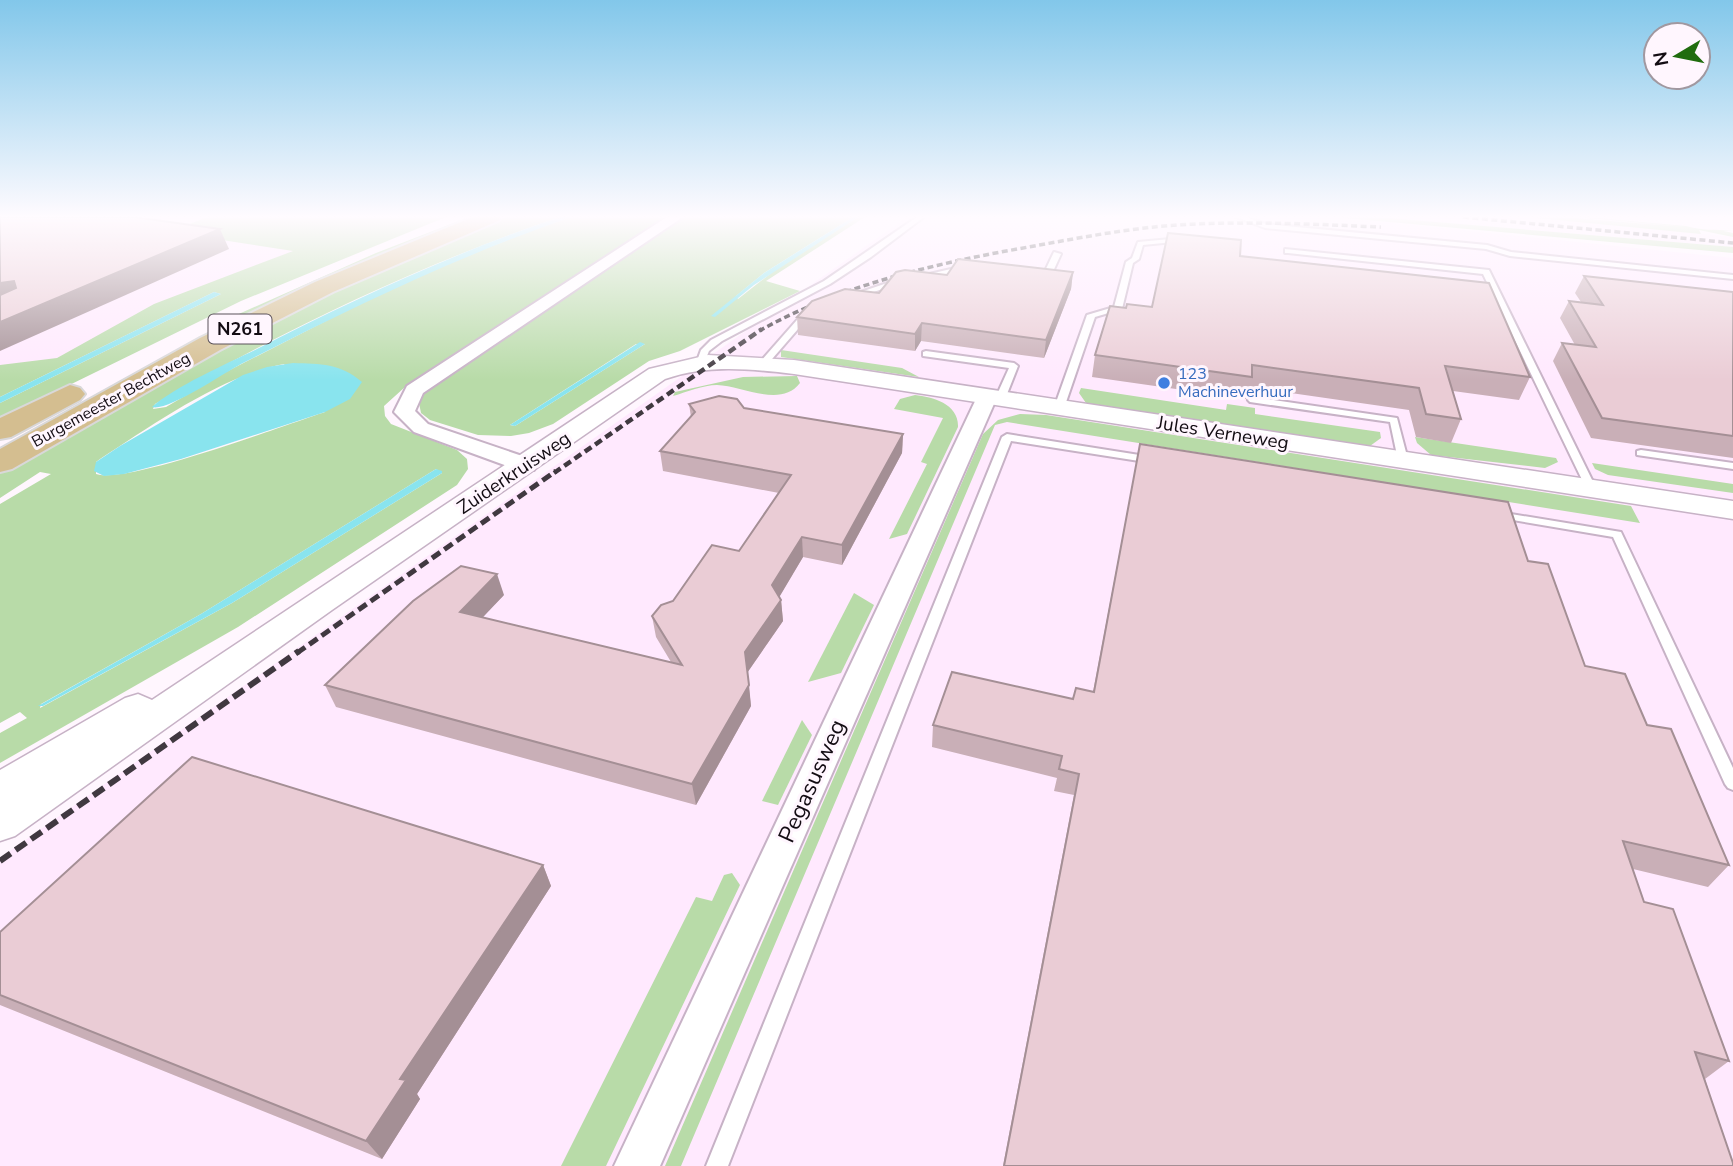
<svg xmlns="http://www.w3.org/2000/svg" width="1733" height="1166" viewBox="0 0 1733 1166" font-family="'Nunito Sans',sans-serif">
<rect width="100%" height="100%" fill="#fff6fe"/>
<g fill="#ffe9fe">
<path d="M0,217H426L100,357L0,368Z"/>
<path d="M907,217H1334L1733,258V1166H0V858Z"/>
<path d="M1376,217L1543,218L1733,237V247Z"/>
</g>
<g fill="#b8dba8" fill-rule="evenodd">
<path d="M207,217H446L241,301L0,419V403L221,294L214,292L0,397V365L57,358L154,304L293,251L170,232Z"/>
<path d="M469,217H483L431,237L237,324L223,321L376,253Z"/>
<path d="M505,217H560C419,265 284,330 155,404L153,409L166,407L224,373L349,309L449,263L538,228L571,217H666L405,387L384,406L385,416L391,424L457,450L467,459L468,469L457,485L238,627L0,763V733L27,718L20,712L0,723V504L51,474L40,472L0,498V469L234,337L436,244ZM284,364L325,412C285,425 126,485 96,474V462L100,459C154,424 221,376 284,364ZM436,469L442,473L232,603L40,708L41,704L201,614Z"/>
<path d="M684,217H853L764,273L736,296L738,299L780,266L858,217H865L766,281L800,291L680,351L649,361L553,424L529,433L511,436L478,435L430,420L421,413L419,403L424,394L435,385ZM636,344H645L515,426L510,425Z"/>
<path d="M1334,217H1376L1733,247V253Z"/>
<path d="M1527,217H1560L1687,227L1576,217H1585L1686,226C1702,231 1715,229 1733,231H1724L1733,233V237L1699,230L1701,234Z"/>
<path d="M781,350L902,368L919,377L781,357Z"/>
<path d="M797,376L800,383C781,408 743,386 717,385C703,385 687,392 673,396L675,392L743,377Z"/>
<path d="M1081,388L1226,410L1227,404L1255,408V414L1380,432L1381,438L1370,446L1086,403L1079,393Z"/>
<path d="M915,395C933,397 959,404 958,427L907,534L889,539L927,464L921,462L943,418L894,409L900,399Z"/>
<path d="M1020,414L1046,415L1631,506L1640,523L1007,422L995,425L681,1166H665L983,434L998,420Z"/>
<path d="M1415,437L1556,458L1558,462L1545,468L1431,455L1417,443Z"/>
<path d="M1592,463L1733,484V493L1608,475L1595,469Z"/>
<path d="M854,593L874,605L841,673L808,682Z"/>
<path d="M802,720L812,735L778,805L762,801Z"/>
<path d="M732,873L740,885L606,1166H561L696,897L712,901L724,875Z"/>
</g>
<g fill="#89e4ee">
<path d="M560,217H571C456,257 349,309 241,364C224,373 167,412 152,407C176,386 226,364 255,350C354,299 454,253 560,217Z"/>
<path d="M853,217H858L754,285L715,317L711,316L764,273Z"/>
<path d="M214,292L221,294L0,403V397Z"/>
<path d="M640,342L645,344L515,426L510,425Z"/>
<path d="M293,363C321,364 340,363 362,382L350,399L325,412L181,459L124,474L104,476L94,471L96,462L120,446L243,375L267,367Z"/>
<path d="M436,469L442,471V473L232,603L43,706H38L201,614Z"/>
</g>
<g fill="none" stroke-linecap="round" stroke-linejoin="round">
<defs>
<g id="service">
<path d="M917,217H924L871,257L830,284L722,341L709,351L704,363L697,361L701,350L711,340L824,281Z"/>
<path d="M1236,217H1245L1266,224L1487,245L1511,252L1733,275V279L1510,256L1486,249L1265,228Z"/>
<path d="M1181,238L1183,239V241L1143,245L1139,259L1133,263L1122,309L1095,317L1064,408L1062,410H1056L1054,408L1087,315L1114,307L1126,262L1132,258L1138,242Z"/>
<path d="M1285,249L1489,270L1596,488L1595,490L1591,491L1586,488L1483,274L1288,253H1285Z"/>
<path d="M1054,252L1061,254L1050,278L1035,277V273H1044Z"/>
<path d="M964,266H967V270L920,279L916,277Z"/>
<path d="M896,280L903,282L853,299L846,297Z"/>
<path d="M804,312L811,314L766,366H760V362Z"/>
<path d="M926,351L1014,363L1018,366L1005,399L1000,402L995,399L1009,368L923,356V352Z"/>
<path d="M1253,397L1397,418L1408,460L1403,463L1398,460L1390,422L1250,402L1248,400Z"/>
<path d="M1007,434L1152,457L1157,460L1152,463L1011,441L728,1166H706L1002,437Z"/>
<path d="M1641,450L1733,463V469L1637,455V451Z"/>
<path d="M1499,512L1621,532L1733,768V790L1728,788L1725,784L1613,537L1495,517L1493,515Z"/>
</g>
<g id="minor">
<path d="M667,217H683L423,393L415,411L428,424L534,460L537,465L534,470H518L414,432L394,412L407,386Z"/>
<path d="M987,391L994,393L997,397L660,1166H614L977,397L980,393Z"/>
</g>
<path id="tertiary" d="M708,355L794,360L1733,501V519L794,374C750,369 708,364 665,379L332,610L15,836L0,841V770L125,698L138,694L152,700L649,369Z"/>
<g id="primary">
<path d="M473,217H501L498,221L333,292L220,350L12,469L0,472V449L200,338L315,282Z"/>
<path d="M70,385L80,388L85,394L80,400L11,437L0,439V418Z"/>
</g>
</defs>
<use href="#service" stroke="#c7b2c6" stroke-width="4"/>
<use href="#minor" stroke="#c7b2c6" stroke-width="4"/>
<use href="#tertiary" stroke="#c7b2c6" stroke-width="3"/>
<use href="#primary" stroke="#d9d8d9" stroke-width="4"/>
<use href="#service" fill="#fff" fill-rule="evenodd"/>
<use href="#minor" fill="#fff" fill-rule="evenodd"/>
<use href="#tertiary" fill="#fff" fill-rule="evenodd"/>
<use href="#primary" fill="#d4be90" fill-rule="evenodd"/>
<g stroke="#403940" stroke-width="3.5" stroke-dasharray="6 3.5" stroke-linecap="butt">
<path d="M1463,217L1733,243"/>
<path d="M759,331C836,288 921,267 1006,251C1058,242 1110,231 1163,226C1236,220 1309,224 1381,227"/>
</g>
<path stroke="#403940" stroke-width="4.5" stroke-dasharray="8 4.5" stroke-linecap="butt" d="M554,473L762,329"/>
<path stroke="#403940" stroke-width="5" stroke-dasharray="10 5" stroke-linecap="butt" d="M297,653L556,471"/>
<path stroke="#403940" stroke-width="6" stroke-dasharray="13 6" stroke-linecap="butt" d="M0,861L299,651"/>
</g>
<g fill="#c9afb7">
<path d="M1073,272L1071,289L1044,358L921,341L915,351L798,335L797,317L879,293Z"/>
<path d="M1584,276L1733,292V458L1591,438L1553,361L1562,343L1575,345L1560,318L1569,301L1581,302L1575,293Z"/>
<path d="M1152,307L1530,377L1519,400L1453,391L1461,419L1451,443L1416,437L1409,410L1249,387L1246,399L1092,377L1095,355L1126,308Z"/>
<path d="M689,404L744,408L903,434L902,453L842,565L803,557L779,597L781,600L783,621L747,673L751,706L696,805L336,707L325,685L504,595L482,617L671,662L656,637L652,616L739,551L779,493L663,471L660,451L691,417Z"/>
<path d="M1140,444L1528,561L1585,666L1647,725L1729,865L1708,887L1633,869L1644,902L1729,1061L1705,1079L1733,1166H1003L1074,795L1054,791L1057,778L932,747L933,725L1073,699L1093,692Z"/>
<path d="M543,865L551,886L417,1094L420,1099L382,1159L0,1005V932Z"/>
</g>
<g fill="#a48f95">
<path d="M220,229L229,249L0,351V322Z"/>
<path d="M1073,272L1071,289L1044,358L1046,340Z"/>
<path d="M14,281L27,302L0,306V283Z"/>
<path d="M922,323L921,341L915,351V334Z"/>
<path d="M903,434L902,453L842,565V545Z"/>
<path d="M802,537L803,557L774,606L772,585Z"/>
<path d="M497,574L504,595L468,633L460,612Z"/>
<path d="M781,600L783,621L747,673L745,652Z"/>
<path d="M749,685L751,706L696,805L692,784Z"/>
<path d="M543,865L551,886L417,1094L420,1099L382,1159L366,1141L400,1079Z"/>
</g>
<g fill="#eaccd5" stroke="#a48f95" stroke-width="2">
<path d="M0,217H134L220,229L0,322V295L16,288L14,281L0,283Z"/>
<path d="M1168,233L1241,240L1240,256L1489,283L1530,377L1445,366L1461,419L1426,414L1419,388L1252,365V377L1095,355L1110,306L1126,308L1127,304L1152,307Z"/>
<path d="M958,259L1073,272L1046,340L922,323L915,334L797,317L812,301L845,289L879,293L896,272L905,270L947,275Z"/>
<path d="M1584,276L1733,292V436L1602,418L1562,343L1596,347L1569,301L1603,305Z"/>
<path d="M719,396L737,399L744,408L903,434L842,545L802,537L772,585L781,600L745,652L749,685L692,784L325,685L413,601L461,566L497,574L460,612L682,665L652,616L661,605L673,601L712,545L739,551L791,475L660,451L695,412L689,404Z"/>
<path d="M1140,444L1508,502L1528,561L1548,564L1585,666L1625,674L1647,725L1671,729L1729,865L1623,841L1644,902L1673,909L1729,1061L1695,1052L1733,1163V1166H1004L1079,774L1059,769L1062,756L933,725L952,672L1073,699L1076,688L1094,692Z"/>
<path d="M192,757L543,865L400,1079L406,1080L366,1141L0,995V932Z"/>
</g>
<linearGradient id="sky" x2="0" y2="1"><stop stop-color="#82c7ea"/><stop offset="0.57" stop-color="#fffbff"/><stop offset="1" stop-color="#fffbff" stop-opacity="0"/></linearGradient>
<rect width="1733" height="380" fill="url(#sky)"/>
<circle fill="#3f7fe0" stroke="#fff6fe" stroke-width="2.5" cx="1164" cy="383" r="7"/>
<g text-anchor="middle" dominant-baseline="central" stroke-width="6" stroke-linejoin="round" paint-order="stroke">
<g font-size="16" fill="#366cbe" stroke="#fff6fe" text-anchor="start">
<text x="1178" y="374">123<tspan x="1178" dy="18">Machineverhuur</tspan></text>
</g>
<g font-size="16" fill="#130c13" stroke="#fff6fe">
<text transform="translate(111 400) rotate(-29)">Burgemeester Bechtweg</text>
</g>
<rect fill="#fff6fe" stroke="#5a525a" stroke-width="2" x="208.5" y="314.5" width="63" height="29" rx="5"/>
<g font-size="18" font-weight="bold" fill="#130c13">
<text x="240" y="329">N261</text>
</g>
<g font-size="19" fill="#130c13" stroke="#fff6fe">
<text transform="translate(1223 433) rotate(9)">Jules Verneweg</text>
<text transform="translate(514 473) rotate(-34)">Zuiderkruisweg</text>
</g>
<g font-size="23" fill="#130c13" stroke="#fff6fe">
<text transform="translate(812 781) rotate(-66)">Pegasusweg</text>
</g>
</g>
<g transform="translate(1677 56) rotate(260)"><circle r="33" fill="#fff6fe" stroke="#a198a0" stroke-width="2"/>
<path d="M0-5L12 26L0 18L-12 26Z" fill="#206c0e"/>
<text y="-10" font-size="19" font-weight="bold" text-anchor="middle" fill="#130c13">N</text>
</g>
</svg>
